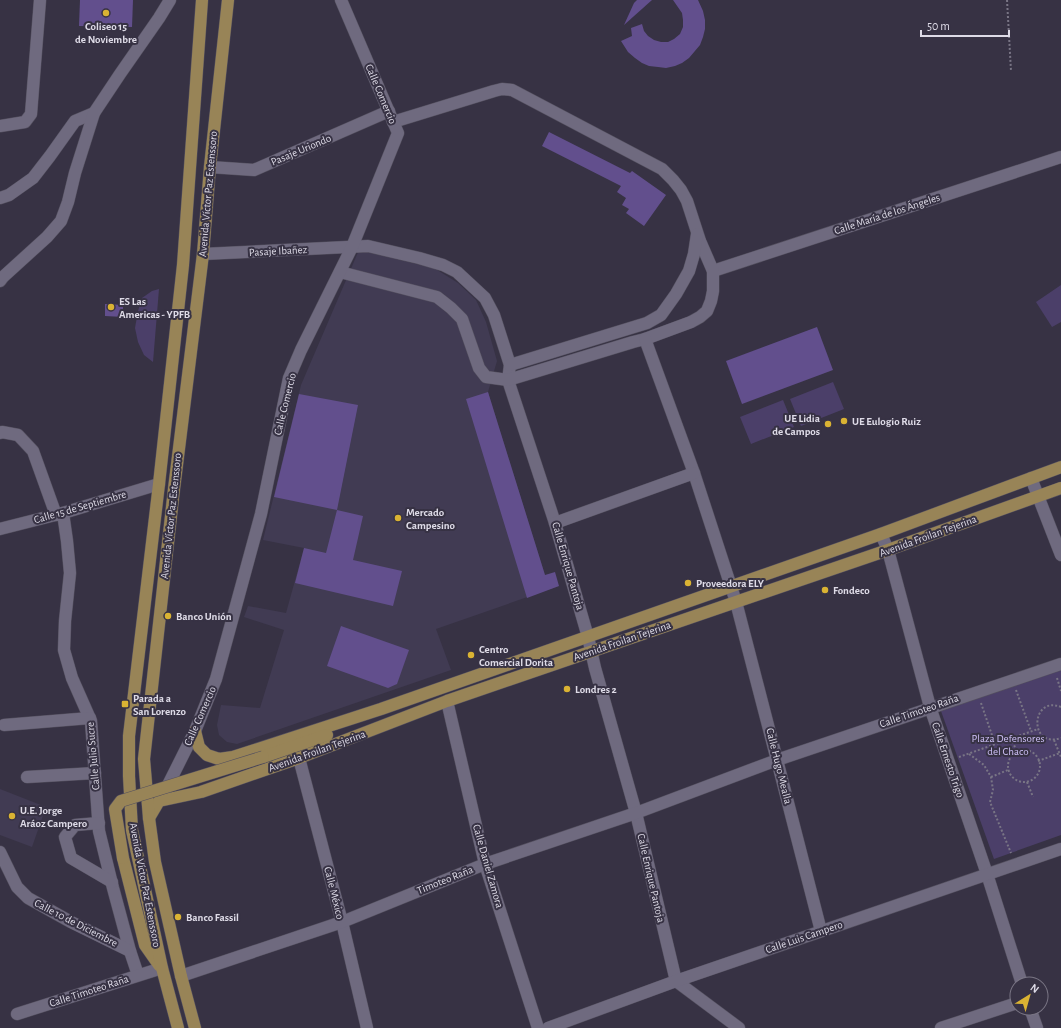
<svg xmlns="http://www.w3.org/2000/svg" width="1061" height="1028" viewBox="0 0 1061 1028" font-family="'Alegreya Sans',sans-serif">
<rect width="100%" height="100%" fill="#373244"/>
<g fill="#413b53">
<path d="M359,250L434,268L458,283L476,300L486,322L497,361L488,392L545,575L559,586L436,629L451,670L237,744L227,742L219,735L217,725L221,705L260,708L284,630L244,617L248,606L286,613L304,548L263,540L301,385Z"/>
<path d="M0,789L46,807L32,847L0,835Z"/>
</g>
<g fill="#4b3f69">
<path d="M1061,285V322L1052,327L1036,302Z"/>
<path d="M159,289L153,362L144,355L138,342L135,328L138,311L142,298L152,291Z"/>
<path d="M833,382L844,409L801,426L790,399Z"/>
<path d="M783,400L794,427L751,444L740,417Z"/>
<path d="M1061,669V835L994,859L941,711Z"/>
</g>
<g fill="#624f8d">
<path d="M80,0H133L132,27L79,26Z"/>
<path d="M637,0H652L624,25L634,3Z"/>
<path d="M673,0H698L703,11L705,20V29L703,37L700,45L689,58L682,63L675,66L666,68L658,67L649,66L642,63L635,58L628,52L621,41L632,36L631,28L642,24L644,31L648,36L654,40L661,42H668L674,39L680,34L683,27V20L682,13Z"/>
<path d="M549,132L630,173L632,171L666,195L644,226L626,213L629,209L622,205L626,198L617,192L621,186L542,146Z"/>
<path d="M105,304L123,305V317L105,316Z"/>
<path d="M817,327L833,370L742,404L726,361Z"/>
<path d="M488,392L545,575L555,572L559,586L527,598L466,399Z"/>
<path d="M299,394L358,405L337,510L274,497Z"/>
<path d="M337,510L363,516L353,560L402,571L393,606L295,583L304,548L326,553Z"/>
<path d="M341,626L409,650L397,684L388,688L327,666Z"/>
</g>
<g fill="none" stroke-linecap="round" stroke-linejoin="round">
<defs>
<g id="minor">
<path d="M0,126L25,122L31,114L40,0"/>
<path d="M210,167L254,170L389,111"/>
<path d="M0,198L9,195L33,178L50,156L75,121L94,113"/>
<path d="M203,254L368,246L419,258L443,265L457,272L485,298L494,315L510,365L508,380L555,523L588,637L595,668L636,813L676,981"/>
<path d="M713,271L1061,157"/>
<path d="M340,272L437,297L451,308L462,319L479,368L486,377L508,380L633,342L645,339L691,322L700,317L707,311L711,301L713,291V271L700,241L687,201L681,190L673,180L662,169L512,90L502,89L494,91L393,122"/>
<path d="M0,281L3,277L47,237L61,221L68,202L75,173L94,113L120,74L159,18L170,0"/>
<path d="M645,339L694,473L736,602L777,760L821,931"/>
<path d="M510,365L647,323L661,315L676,294L689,271L694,254L697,234"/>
<path d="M0,433L2,432L18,435L33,451L56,515"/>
<path d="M1031,478L1061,555"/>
<path d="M63,513L67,541L70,573L65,621L64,650L72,678L91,721L99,831L113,888L130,951L138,975"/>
<path d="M555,523L694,473"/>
<path d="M0,529L63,513L159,484"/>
<path d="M881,534L888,550L930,707L987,874L1022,984"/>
<path d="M447,701L485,864L538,1028"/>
<path d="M4,725L90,718"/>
<path d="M299,758L342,922L367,1028"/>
<path d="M27,777L95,773"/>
<path d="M164,793L195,731L216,679L261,514L289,378L301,350L352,247L398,133L341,0"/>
<path d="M99,823L75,825L65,837L71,858L112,882"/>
<path d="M0,852L17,887L28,898L71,922L130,951"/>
<path d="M181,976L342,922L485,864L636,813L777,760L1061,664"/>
<path d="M676,981L739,1028"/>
<path d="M1030,1008L1037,1028"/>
<path d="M17,1014L162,968"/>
<path d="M548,1028L676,981L1061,849"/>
<path d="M941,1028L1017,1003"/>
</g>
<g id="major">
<path d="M195,731L199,747L207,755L219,759L233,757L381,709L881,534L1061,467"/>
<path d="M263,757L327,735"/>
<path d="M149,818L159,801L201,792L299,758L447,701L888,550L1061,488"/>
<path d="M123,858L145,945L159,965"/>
<path d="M178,1028L162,968L132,830L129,776V736L159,484L183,265L202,0"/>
<path d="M195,1028L181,976L155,862L149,818L144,759L174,489L203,254L210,167L228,0"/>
</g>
</defs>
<use href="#minor" stroke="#54505f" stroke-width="13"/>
<use href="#major" stroke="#54505f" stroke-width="13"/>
<g stroke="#797585" stroke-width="2" stroke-dasharray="2 2" stroke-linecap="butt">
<path d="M1007,0L1011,71"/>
<path d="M1057,678L1061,691"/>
<path d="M1016,690L1031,731"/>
<path d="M981,703L995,744"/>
<path d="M1061,707C1031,695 1028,749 1061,738"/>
<path d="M1011,738L1017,752"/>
<path d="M1054,740L1061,757"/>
<circle cx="1024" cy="766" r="16"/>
<path d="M969,754L984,765L991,777L993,790L990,802L1011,853"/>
<path d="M959,757L1038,729"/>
<path d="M1038,761L1060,753"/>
<path d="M991,777L1008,770"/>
<path d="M1027,782L1033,797"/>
</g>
<use href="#minor" stroke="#6f6a7f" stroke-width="12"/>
<use href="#major" stroke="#988457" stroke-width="12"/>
<defs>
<path id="major-bridge" d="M123,858L115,809L121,801L263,757"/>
</defs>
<use href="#major-bridge" stroke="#54505f" stroke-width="13" stroke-linecap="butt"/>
<use href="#major-bridge" stroke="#988457" stroke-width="12"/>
</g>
<g fill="#dab333" stroke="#373244" stroke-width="1.5">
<circle cx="106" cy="13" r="4"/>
<circle cx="111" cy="307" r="4"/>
<circle cx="844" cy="421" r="4"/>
<circle cx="828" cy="424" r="4"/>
<circle cx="398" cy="518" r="4"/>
<circle cx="688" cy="583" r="4"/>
<circle cx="825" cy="590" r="4"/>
<circle cx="168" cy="616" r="4"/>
<circle cx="471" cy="655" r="4"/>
<circle cx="567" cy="689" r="4"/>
<rect x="121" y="700" width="8" height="8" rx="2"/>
<circle cx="12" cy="816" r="4"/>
<circle cx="178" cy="917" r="4"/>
</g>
<g text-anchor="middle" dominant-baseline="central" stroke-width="4" stroke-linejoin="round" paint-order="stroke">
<g font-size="11" font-weight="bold" fill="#dedbe7" stroke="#373244" text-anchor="start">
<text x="106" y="26" text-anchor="middle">Coliseo 15<tspan x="106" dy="13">de Noviembre</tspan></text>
<text x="119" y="301">ES Las<tspan x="119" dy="13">Americas - YPFB</tspan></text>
<text x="820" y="418" text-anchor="end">UE Lidia<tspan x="820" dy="13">de Campos</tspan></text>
<text x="852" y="421">UE Eulogio Ruiz</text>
<text x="406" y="512">Mercado<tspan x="406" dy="13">Campesino</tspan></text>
<text x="696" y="583">Proveedora ELY</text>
<text x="833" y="590">Fondeco</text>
<text x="176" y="616">Banco Unión</text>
<text x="479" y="649">Centro<tspan x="479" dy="13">Comercial Dorita</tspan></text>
<text x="575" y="689">Londres 2</text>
<text x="133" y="698">Parada a<tspan x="133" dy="13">San Lorenzo</tspan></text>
<text x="20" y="810">U.E. Jorge<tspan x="20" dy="13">Aráoz Campero</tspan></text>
<text x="186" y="917">Banco Fassil</text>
</g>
<g font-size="11" fill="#dedbe7" stroke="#373244">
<text transform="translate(381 94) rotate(67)">Calle Comercio</text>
<text transform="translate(301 150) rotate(-23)">Pasaje Uriondo</text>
<text transform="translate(208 194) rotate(-85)">Avenida Víctor Paz Estenssoro</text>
<text transform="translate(887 214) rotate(-18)">Calle María de los Ángeles</text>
<text transform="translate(278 251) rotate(-3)">Pasaje Ibañez</text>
<text transform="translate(285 404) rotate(-76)">Calle Comercio</text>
<text transform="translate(80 507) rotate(-16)">Calle 15 de Septiembre</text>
<text transform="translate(171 516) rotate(-84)">Avenida Víctor Paz Estenssoro</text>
<text transform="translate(928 536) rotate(-20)">Avenida Froilan Tejerina</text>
<text transform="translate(568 566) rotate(74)">Calle Enrique Pantoja</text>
<text transform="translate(622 641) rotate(-19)">Avenida Froilan Tejerina</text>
<text transform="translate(919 711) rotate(-19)">Calle Timoteo Raña</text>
<text transform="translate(200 716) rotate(-66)">Calle Comercio</text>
<text transform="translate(317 751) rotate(-20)">Avenida Froilan Tejerina</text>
<text transform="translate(93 756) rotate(-95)">Calle Julio Sucre</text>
<text transform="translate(948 760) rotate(71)">Calle Ernesto Trigo</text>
<text transform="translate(779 766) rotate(76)">Calle Hugo Mealla</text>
<text transform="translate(488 866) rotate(74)">Calle Daniel Zamora</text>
<text transform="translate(651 878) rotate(77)">Calle Enrique Pantoja</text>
<text transform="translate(445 880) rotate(-22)">Timoteo Raña</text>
<text transform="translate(145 885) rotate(79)">Avenida Víctor Paz Estenssoro</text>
<text transform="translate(334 893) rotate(76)">Calle México</text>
<text transform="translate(76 923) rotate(27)">Calle 10 de Diciembre</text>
<text transform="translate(804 937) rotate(-19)">Calle Luis Campero</text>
<text transform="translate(89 991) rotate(-18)">Calle Timoteo Raña</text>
</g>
<g font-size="11" fill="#cfc1f8" stroke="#373244">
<text x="1008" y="738">Plaza Defensores<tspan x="1008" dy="13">del Chaco</tspan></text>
</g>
</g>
<g transform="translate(1029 996) rotate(37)"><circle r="19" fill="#373244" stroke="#7a7685"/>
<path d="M0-3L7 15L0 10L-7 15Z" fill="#dab333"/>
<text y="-6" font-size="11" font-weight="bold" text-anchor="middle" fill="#dedbe7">N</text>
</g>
<path d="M921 30v6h88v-6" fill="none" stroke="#dedbe7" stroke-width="2"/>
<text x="927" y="30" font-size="12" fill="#dedbe7" stroke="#373244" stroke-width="3" paint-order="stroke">50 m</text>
</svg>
